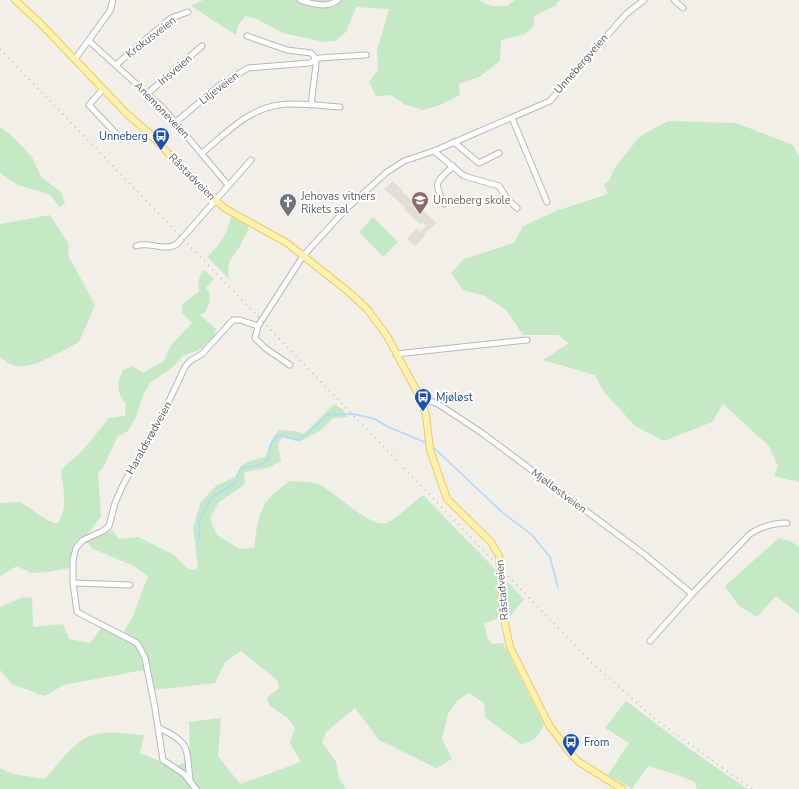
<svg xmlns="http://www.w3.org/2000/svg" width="799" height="789" viewBox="0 0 799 789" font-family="'Nunito Sans',sans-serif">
<rect width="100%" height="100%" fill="#f1efe8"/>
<path fill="#e1ded6" d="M393,181L403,191L402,192L437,223L424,234L425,236L415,246L407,239L417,228L421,231L426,226L422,222L420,224L404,209L405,207L384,189Z"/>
<g fill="#c5e8c5">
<path d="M203,0H478L491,6H507L515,0H560L555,6L534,16V26L525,34L501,40L500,61L479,77L459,84L460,95L440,105L423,110L406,105L391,95L376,96L369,82L378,70L377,51L389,9L356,7L346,32L335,41L324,42L283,33L257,19L245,16L238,25L236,35L191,6Z"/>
<path d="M668,121L736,123L793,145L799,157V482L774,476L778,466L769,446L723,404L712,422L664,441L635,426L604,392L595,375L543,360L569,343L558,335H523L506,310L485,296L463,290L451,273L464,259L514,243L523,226L556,211L608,194L604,184L609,181L614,169L640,136Z"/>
<path d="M0,127L12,136L32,157L41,177L61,192L65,204L59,207L51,195L18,185L0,173Z"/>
<path d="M50,215L69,245L68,255L95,305L79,342C63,350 34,369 17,366C10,365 5,361 0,357V224Z"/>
<path d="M231,217L247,224L249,229C245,234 243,241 240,246C231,259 226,261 229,279L207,257C220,245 227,234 231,217Z"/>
<path d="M373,217L398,242L383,257L359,232Z"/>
<path d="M203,269L214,279L206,288L210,294L209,304L205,312L200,315L216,329L214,336L199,350L183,356L173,367L150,383L143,395L136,417L128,431L117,437L103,468L98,473L101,516L90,531L72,548L69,568L46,572L31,573L17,566L0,576V503L20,502L49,521L57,524C69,509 63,489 61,471C66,463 74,459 81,452C91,441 100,429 109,418L125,416L126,403C116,393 117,382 123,370L133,366L143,373L164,361L171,345L192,323L182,313V305L199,291L198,282Z"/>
<path d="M334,404L343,410L347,417L333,418L321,430L299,442L284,437L280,439L278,445L281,461L268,468L244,472L245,484L218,503L210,519L217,535L240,549L254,548C259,511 259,503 290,481C299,482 310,481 318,484C336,492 369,528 386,523C394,521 415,501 423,495L524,599L508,619L500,617L484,624L487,637L492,644L503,643L544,725L535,739L522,745L485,717L484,703L469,693L458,700L448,714L442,739L452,759L436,768L379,740L355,708L327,731L322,742L336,762L339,779L346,789H0V768L13,774L45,779C58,764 72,744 90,736C103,730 130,734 144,735L140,753L174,767L190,760L189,722L221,718L218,756L240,784L301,762L290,743L295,728L288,718L270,706L267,698L279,688L277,680L241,651L225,662L215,683L152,690L143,670L64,685L44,696L12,684L0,670V607L23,597L32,598L33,627L63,624L69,639L90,643L101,628L123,634L133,616L148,576L134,566L93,549L87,542L112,530L119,539L138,537L174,555L188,569L195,570L198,566L193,528L201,502L216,486L235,477L241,466L247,462L265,457L273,438L279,430L295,431L304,434Z"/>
<path d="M779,538L790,541L799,547V634V614L776,596L757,617L738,605L725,586Z"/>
<path d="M626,701L684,745L747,789H697L695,782L675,774L648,766L632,789L608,775L629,743L605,728Z"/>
</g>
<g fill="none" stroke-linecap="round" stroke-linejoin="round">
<g stroke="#aadaff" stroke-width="1.5">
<path d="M432,446L503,513L532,535L550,557L558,587"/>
<path d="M199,540V522L211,498L234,484L241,468L261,465L268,460L271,443L279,435L298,440L316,426L326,415L353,414L375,419L388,427L427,443"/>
</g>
<defs>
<g id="minor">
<path d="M300,0C311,4 328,9 338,0"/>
<path d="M674,0L683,8"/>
<path d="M247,36L287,50L311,53L314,56L316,65L311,105"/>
<path d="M89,41L163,108L228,185"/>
<path d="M75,59L110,11L113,0"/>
<path d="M116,65L171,18L188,12"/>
<path d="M103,89L89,105L121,139"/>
<path d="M148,93L202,46"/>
<path d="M512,118L547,202"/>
<path d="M176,122L220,85L248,68L310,63L319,58L366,55"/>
<path d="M454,142L479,163L499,153"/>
<path d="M434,151L464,176L499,186L509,201L517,208"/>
<path d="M202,153C225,134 248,109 279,105C298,102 320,106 340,107"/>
<path d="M444,204C433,181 436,183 453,166"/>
<path d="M136,246C150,241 164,252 177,244L251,160"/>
<path d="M258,326L255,338L265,348L290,365"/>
<path d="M396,354L527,340"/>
<path d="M420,397L438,404L482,433L645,555L692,594"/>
<path d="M73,583L130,585"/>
<path d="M650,641L692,594L750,534C762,526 773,523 787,523"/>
<path d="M159,728C191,743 186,747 190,780"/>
<path d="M196,789L184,774L163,760L155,708L145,658L141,650L137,643L77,612L73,583V560L76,548L83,540L103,531L109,526L115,503L122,487L169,401L185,367L190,361L202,354L233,320H240L258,326L303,256L346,209L387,172L404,161L434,151L550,101L626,14L644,0"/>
</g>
<g id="major">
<path d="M15,0L40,23L127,114L149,133L207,194L226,209L287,243L350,293L368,310L387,336L420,397L426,415L430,450L447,499L491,542L499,556"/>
<path d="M501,580L504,619L510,647L549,725L570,753L579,762L622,789"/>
</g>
</defs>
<use href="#minor" stroke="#b5b8bc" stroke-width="7"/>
<use href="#major" stroke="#f2c960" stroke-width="8"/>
<use href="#minor" stroke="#fff" stroke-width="5"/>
<use href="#major" stroke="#fff2af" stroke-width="6"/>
<path stroke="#b6b7b8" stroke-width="1.5" stroke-dasharray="1 5" stroke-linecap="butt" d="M0,49L592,663L655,719L752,789"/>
<defs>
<path id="major-bridge" d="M499,556L501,580"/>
</defs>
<use href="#major-bridge" stroke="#f2c960" stroke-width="8" stroke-linecap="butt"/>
<use href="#major-bridge" stroke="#fff2af" stroke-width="6"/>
</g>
<defs>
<symbol id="bus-pin" viewBox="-11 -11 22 30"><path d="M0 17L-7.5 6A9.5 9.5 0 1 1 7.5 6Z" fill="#1a4fb4" stroke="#fff"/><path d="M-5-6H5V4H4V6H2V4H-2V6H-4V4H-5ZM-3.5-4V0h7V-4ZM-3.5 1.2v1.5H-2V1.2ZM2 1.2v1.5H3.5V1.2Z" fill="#fff"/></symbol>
<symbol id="school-pin" viewBox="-11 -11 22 30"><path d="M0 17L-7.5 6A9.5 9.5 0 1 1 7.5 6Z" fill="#8d6e63" stroke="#fff"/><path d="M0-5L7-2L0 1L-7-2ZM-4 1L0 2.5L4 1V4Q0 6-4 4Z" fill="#fff"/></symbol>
<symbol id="church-pin" viewBox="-11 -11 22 30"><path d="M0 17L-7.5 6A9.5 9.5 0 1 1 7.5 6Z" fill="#6b7280" stroke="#fff"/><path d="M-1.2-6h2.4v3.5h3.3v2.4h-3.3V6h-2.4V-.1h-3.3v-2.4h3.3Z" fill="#fff"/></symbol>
</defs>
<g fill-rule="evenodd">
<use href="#bus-pin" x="151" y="126" width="20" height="27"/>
<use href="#school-pin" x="410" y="190" width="20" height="27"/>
<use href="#church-pin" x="278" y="192" width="20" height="27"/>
<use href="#bus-pin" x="413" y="387" width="20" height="27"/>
<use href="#bus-pin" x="561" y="732" width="20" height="27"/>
</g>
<g text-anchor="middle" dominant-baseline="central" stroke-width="4" stroke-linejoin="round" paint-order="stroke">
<g font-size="11" fill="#5f6368" stroke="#fff">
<text transform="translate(151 37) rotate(-38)">Krokusveien</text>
<text transform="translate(581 64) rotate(-49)">Unnebergveien</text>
<text transform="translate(175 70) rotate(-41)">Irisveien</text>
<text transform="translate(219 88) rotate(-37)">Liljeveien</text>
<text transform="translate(162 110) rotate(46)">Anemoneveien</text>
<text transform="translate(192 177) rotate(45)">Råstadveien</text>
<text transform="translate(149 438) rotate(-61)">Haraldsrødveien</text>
<text transform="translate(559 491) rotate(37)">Mjølløstveien</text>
<text transform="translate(502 590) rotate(-95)">Råstadveien</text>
</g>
<g font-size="11" fill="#164399" stroke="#fff" text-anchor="start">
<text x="148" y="136" text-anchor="end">Unneberg</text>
<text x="436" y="397">Mjøløst</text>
<text x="584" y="742">From</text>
</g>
<g font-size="11" fill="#5b616d" stroke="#fff" text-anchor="start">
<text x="301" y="196">Jehovas vitners<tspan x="301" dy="13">Rikets sal</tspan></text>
</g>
<g font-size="11" fill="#785e54" stroke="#fff" text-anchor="start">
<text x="433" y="200">Unneberg skole</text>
</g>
</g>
</svg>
